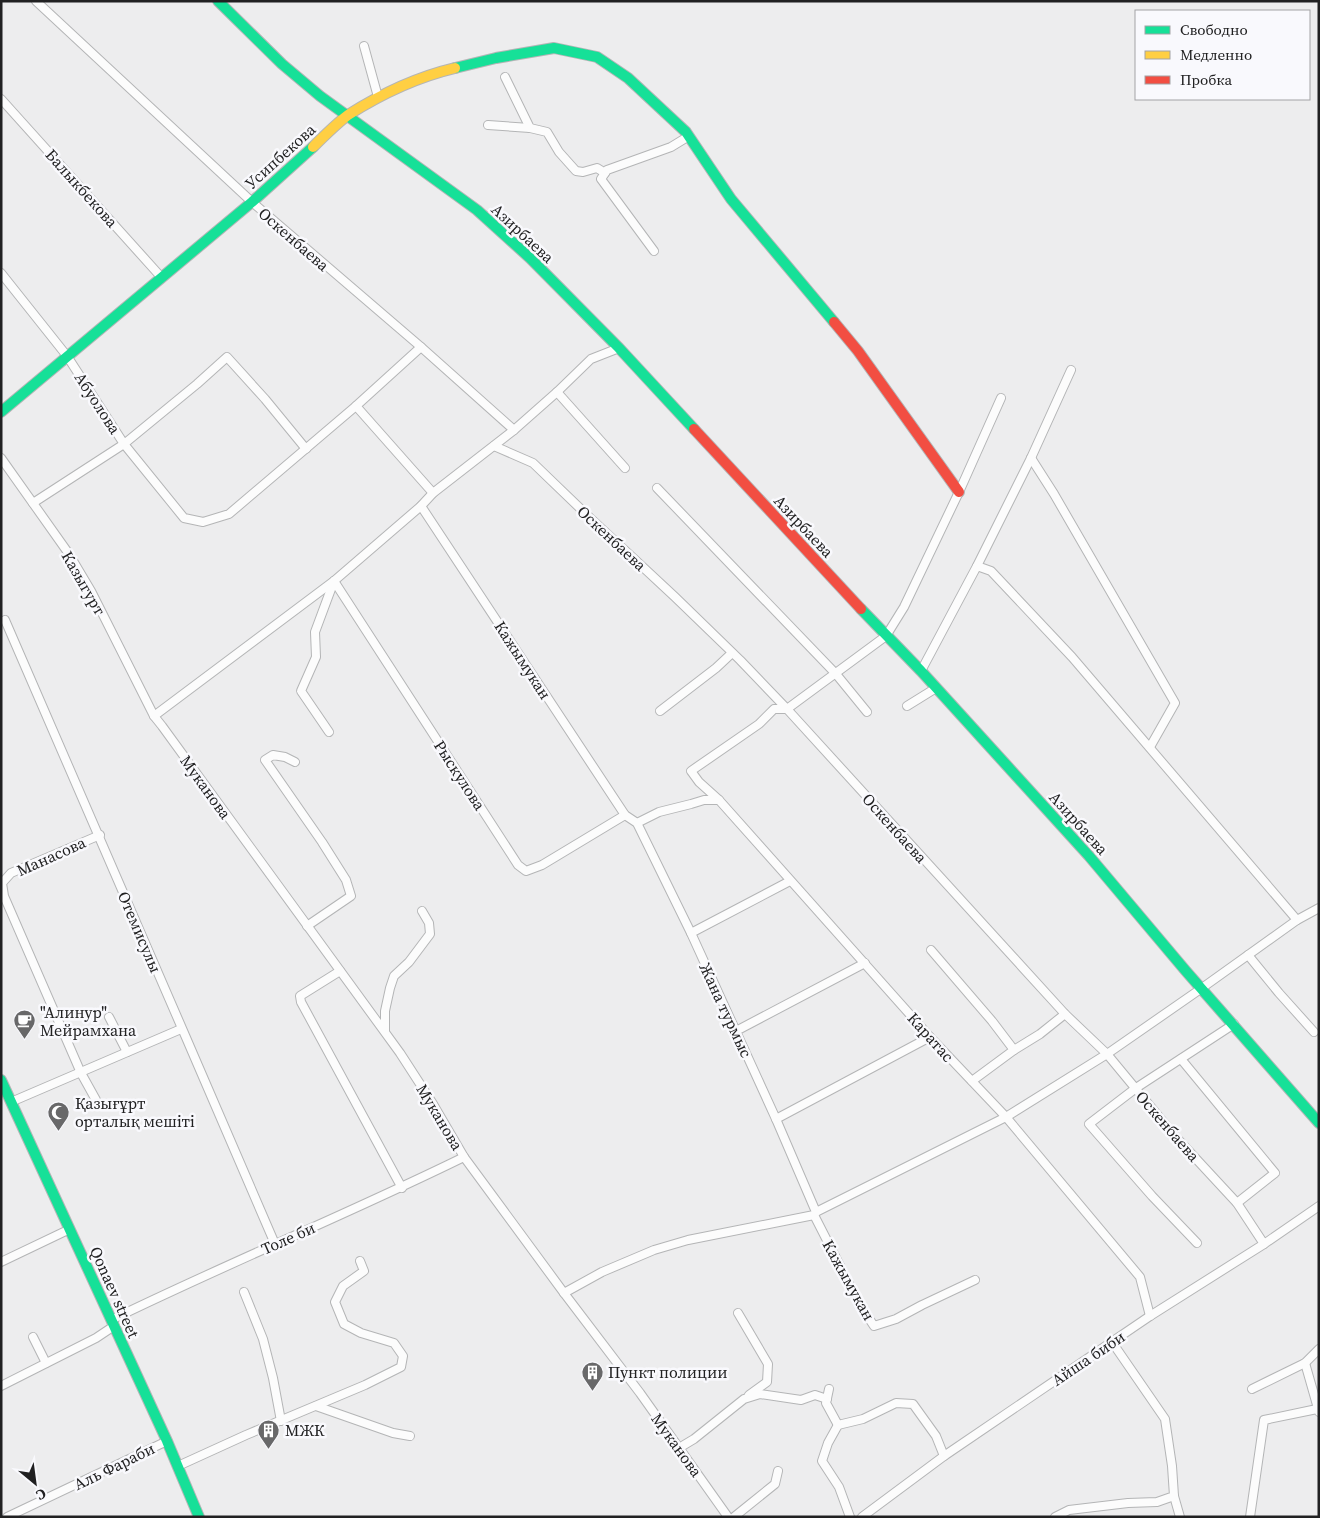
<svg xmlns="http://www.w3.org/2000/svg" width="1320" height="1518" viewBox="0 0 1320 1518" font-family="'Source Serif 4',serif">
<rect width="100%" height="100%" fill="#ededee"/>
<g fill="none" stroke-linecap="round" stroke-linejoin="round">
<defs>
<g id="street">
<path d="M36,1L252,202L421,347L514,430"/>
<path d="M364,46L378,97"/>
<path d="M505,77L530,128L547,132L559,152L576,171L583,172L597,168L605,173"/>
<path d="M1,99L162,278"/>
<path d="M488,125L530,128"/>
<path d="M654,251L601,179L607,170L671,147L689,136"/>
<path d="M1,273L67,356L124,444L184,518L203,522L229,514L356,406L421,347"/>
<path d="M557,392L625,468"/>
<path d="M1001,398L959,492L904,607L886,636L787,709H774L759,724L691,771L699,782L719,800L930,1037L1006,1117L1140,1277L1150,1316"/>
<path d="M356,406L433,493"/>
<path d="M494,446L533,463L587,515L675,597L740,660L787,709L1065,1014L1107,1054L1174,1135L1237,1203L1264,1244"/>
<path d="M1,458L69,554L91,591L154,716L162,726L400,1053L433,1104L464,1157L564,1293L640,1393L728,1517"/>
<path d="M1031,458L1054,494L1175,703L1150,747"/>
<path d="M657,488L836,674L867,712"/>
<path d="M33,503L124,444L197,384L227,357L265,399L306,449"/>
<path d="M421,506L625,815L637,823L691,933L776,1119L816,1212"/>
<path d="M977,566L991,571L1072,657L1297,920"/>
<path d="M334,581L518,865L526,871L542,865L625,815"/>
<path d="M5,620C96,827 185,1036 275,1244"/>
<path d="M921,671L977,566L1031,458L1071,370"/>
<path d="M907,706L936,688"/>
<path d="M660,711L716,668L732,653"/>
<path d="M154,716L334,581L421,506L433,493L514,430L557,392L591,359L619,348"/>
<path d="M329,732L301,691L316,657L315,632L334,581"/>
<path d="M295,762L285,757L273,755L265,760L322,842L346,880L351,896L307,926"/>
<path d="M637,823L659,812L691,804L704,800H719"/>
<path d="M691,933L790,881"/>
<path d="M931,950L992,1021L1014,1050L972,1081"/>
<path d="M1248,955L1279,993L1314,1032"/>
<path d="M340,971L300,996L301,1002L402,1188"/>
<path d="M109,1017L127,1052"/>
<path d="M385,1031V1011L390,988L394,976L409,962L430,934L429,923L422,911"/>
<path d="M736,1031L865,963"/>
<path d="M1014,1050L1040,1034L1065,1014"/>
<path d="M1181,1059L1275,1173L1237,1203"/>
<path d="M96,1100L81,1073L4,896L2,883L11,873L100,835"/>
<path d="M11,1102L181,1029"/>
<path d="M776,1119L930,1037"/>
<path d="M814,1215L860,1305L874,1326L896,1319L922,1305L975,1280"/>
<path d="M1197,1243L1152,1196L1089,1124L1136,1088L1234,1024"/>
<path d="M1,1262L70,1229"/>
<path d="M244,1292L263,1339L273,1378L281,1421"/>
<path d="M564,1293L602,1272L654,1250L688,1240L814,1215L816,1212L1006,1117L1107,1054L1202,988L1297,920L1319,908"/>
<path d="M738,1313L768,1364L767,1382L749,1395"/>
<path d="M111,1320C228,1263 348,1214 464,1157"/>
<path d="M33,1337L46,1363"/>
<path d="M1305,1363L1319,1412"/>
<path d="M1,1386L96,1338L114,1326"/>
<path d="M829,1389L826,1403L838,1425L863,1419L896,1403L913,1404L936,1436L944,1456"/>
<path d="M1252,1389L1305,1363L1319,1349"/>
<path d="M316,1406L393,1433L410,1436"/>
<path d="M838,1425L828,1443L822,1461L839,1487L850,1517"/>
<path d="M679,1448L694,1439L744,1399L760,1394L801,1400L815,1395L827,1399"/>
<path d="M178,1466L246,1435L365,1385L401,1367L403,1356L394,1343L361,1333L344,1324L335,1302L343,1286L364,1271L360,1261"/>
<path d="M1174,1496L1180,1517"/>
<path d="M7,1517L167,1441"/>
<path d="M734,1517L775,1484L778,1471"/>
<path d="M862,1517L944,1456L1150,1316L1264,1244L1319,1206"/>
<path d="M1055,1517L1069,1510L1128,1503L1157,1502L1174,1496L1172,1466L1165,1419L1112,1342"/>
<path d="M1250,1517L1264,1420L1317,1409"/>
</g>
<g id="fast">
<path d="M218,1L282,64L320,96L477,210L530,258L619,348L694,429"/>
<path d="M455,68L496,58L554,48L597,57L628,78L686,132L731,199L834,322"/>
<path d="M1,412L252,202L313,147"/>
<path d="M861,609L921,671L1089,856L1185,970L1319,1123"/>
<path d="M1,1080L167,1441L199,1517"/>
</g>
<path id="slow" d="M313,147C324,136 336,124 348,115C381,94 417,77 455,68"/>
<g id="jam">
<path d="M834,322L858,351L959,492"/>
<path d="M694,429L861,609"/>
</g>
</defs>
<use href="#street" stroke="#b4b5b6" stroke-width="10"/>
<use href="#fast" stroke="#b4b5b6" stroke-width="12"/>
<use href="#slow" stroke="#b4b5b6" stroke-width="12"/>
<use href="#jam" stroke="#b4b5b6" stroke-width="12"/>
<use href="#street" stroke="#fcfcfc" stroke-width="8"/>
<use href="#fast" stroke="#16e098" stroke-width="10"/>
<use href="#slow" stroke="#ffcf43" stroke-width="10"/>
<use href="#jam" stroke="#f24e42" stroke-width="10"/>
</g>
<defs>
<symbol id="cafe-pin" viewBox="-11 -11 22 30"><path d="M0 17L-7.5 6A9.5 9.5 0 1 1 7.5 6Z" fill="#686869" stroke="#f9f9fd"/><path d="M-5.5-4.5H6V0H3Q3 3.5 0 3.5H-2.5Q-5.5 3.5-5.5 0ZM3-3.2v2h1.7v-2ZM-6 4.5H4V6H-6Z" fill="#fff"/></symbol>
<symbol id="mosque-pin" viewBox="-11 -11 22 30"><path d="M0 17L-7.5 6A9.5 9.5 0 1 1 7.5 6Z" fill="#686869" stroke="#f9f9fd"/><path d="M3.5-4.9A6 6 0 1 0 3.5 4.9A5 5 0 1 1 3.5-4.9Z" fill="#fff"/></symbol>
<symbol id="building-pin" viewBox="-11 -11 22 30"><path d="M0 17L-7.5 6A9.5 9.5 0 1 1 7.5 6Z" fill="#686869" stroke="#f9f9fd"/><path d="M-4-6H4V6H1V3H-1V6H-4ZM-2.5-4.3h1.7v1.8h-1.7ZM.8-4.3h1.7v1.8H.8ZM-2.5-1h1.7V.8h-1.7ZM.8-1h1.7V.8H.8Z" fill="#fff"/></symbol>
</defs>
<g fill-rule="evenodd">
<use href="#cafe-pin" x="12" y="1008" width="25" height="34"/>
<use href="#mosque-pin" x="46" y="1100" width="25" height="34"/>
<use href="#building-pin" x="580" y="1360" width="25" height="34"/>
<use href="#building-pin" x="256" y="1418" width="25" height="34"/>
</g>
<g text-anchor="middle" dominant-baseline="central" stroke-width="5" stroke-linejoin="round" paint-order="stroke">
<g font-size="16" fill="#212122" stroke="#f9f9fd">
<text transform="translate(280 156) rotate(-42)">Усипбекова</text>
<text transform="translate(82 188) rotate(48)">Балыкбекова</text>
<text transform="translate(523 233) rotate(43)">Азирбаева</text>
<text transform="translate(294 239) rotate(41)">Оскенбаева</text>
<text transform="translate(98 403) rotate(57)">Абуолова</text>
<text transform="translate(804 526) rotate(47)">Азирбаева</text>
<text transform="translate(612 538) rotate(43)">Оскенбаева</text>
<text transform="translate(84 583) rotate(60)">Казыгурт</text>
<text transform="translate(523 660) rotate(57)">Кажымукан</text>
<text transform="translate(460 775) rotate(57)">Рыскулова</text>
<text transform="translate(206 787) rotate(54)">Муканова</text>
<text transform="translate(1079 823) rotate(48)">Азирбаева</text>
<text transform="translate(895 828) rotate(48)">Оскенбаева</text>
<text transform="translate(51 856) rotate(-24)">Манасова</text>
<text transform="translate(140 932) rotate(67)">Отемисулы</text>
<text transform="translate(726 1010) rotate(65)">Жана турмыс</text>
<text transform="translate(931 1037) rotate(48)">Каратас</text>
<text transform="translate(440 1117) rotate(59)">Муканова</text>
<text transform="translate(1168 1126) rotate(49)">Оскенбаева</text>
<text transform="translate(288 1238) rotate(-24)">Толе би</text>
<text transform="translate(849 1280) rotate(61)">Кажымукан</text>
<text transform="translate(115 1292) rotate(66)">Qonaev street</text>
<text transform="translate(1088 1358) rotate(-34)">Айша биби</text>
<text transform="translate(677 1445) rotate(54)">Муканова</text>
<text transform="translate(114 1466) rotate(-26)">Аль Фараби</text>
</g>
<g font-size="16" fill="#212122" stroke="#f9f9fd" text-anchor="start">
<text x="40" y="1012">"Алинур"<tspan x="40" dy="18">Мейрамхана</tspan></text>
<text x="75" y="1103">Қазығұрт<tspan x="75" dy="18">орталық мешіті</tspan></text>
<text x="608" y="1372">Пункт полиции</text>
<text x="285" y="1430">МЖК</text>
</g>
</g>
<rect width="1320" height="1518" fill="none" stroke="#212122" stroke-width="5"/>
<rect x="1135" y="10" width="175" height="90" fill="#f9f9fd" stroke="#a3a3a5"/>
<rect x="1145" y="26" width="25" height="8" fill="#16e098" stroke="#a3a3a5"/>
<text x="1180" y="35" font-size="15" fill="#212122">Свободно</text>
<rect x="1145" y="51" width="25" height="8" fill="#ffcf43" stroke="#a3a3a5"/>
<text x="1180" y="60" font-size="15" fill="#212122">Медленно</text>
<rect x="1145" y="76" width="25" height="8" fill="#f24e42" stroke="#a3a3a5"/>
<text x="1180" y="85" font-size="15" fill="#212122">Пробка</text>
<g transform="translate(35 1483) rotate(151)" stroke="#f9f9fd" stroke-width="4" paint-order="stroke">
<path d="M0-4L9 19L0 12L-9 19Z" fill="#212122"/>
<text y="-8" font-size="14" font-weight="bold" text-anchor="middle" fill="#212122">С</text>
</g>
</svg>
